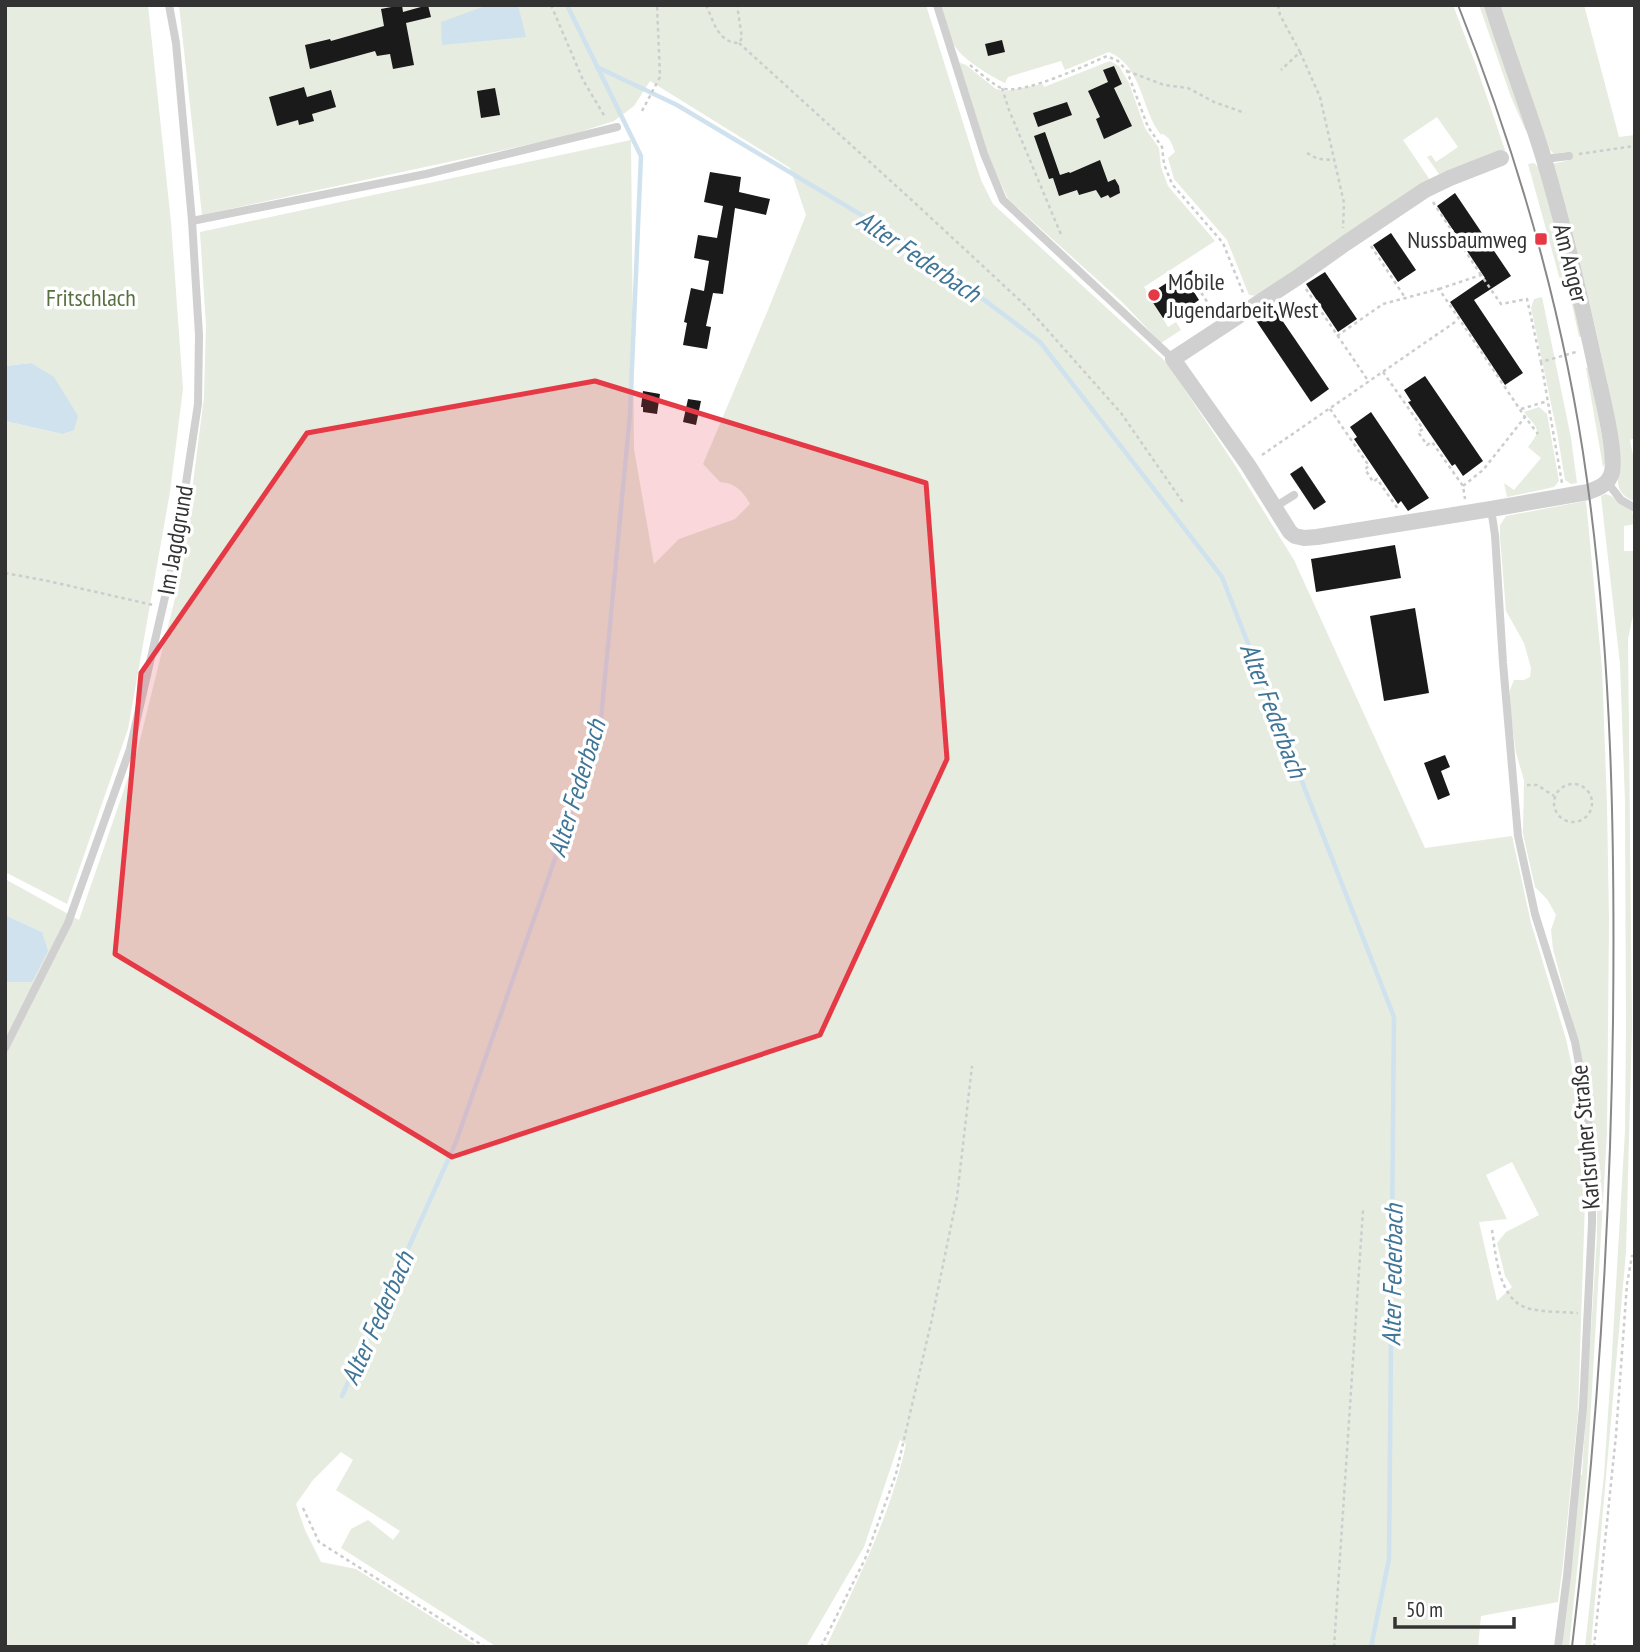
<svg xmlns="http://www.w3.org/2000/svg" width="1640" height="1652" viewBox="0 0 1640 1652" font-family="'PT Sans Narrow',sans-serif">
<rect width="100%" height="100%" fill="#fff"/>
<g fill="#e6ecdf" fill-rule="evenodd">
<path d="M5,5H148L171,222L183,389L170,492L128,729L67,904L5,872V421L62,434L31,363L5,366Z"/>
<path d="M179,5H926L981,180L993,204L1167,363L1233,462L1294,560L1425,848L1512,836L1531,923L1566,1039L1579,1100L1586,1171L1578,1413L1563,1564L1558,1602L1481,1616L1478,1647H826C857,1581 891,1515 906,1444L900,1440L864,1547L807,1645L810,1647H497L341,1548L351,1529L368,1520L393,1540L400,1531L336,1490L353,1460L341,1452L313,1480L296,1504L305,1530L321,1562L356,1569L479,1647H5V982H32L42,932L5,915V879L79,920L137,752L182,570L204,397L206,325L200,232L631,140L634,449L654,564L679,539L735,519L750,504C743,491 735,483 720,482L703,464L768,310L806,215L790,168L650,81L634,106L614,121L564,137L202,215ZM1512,1162L1539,1215L1506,1232L1497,1243L1505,1276L1512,1287L1497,1301L1479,1222L1507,1219L1486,1175Z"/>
<path d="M941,5H1453L1477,68L1505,150L1439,174L1427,157L1431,155L1436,162L1458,147L1437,117L1403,140L1430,180L1258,296L1249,295L1227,240L1174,179L1168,158L1175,152C1173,147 1171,140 1167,137C1159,130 1164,139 1158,131C1141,105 1141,66 1109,52L1065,70L1061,61L1008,77L1005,83C989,75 961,59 953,43C947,31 945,17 941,5Z"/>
<path d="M1479,5H1484L1529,135L1525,129L1511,97Z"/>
<path d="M1504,5H1584L1619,137L1635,135V438L1630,440L1635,466V502C1612,491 1619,482 1619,462C1619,450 1616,437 1614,425C1600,336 1577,250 1552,164L1570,160L1565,152L1554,154L1549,149L1500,7Z"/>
<path d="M1110,61L1119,66L1129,83L1145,128L1159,148L1161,167L1168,186L1215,241L1144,287L1168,327L1176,322L1181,330L1161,343L1122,302L1008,199L986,151L958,62L966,65L996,89L1006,91L1043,84L1044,87Z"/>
<path d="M1534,163L1539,168L1583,336L1579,337L1568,286L1562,287L1528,164Z"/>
<path d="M1542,297L1571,438L1577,483L1571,484L1565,480L1557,432L1531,308L1534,299Z"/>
<path d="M1590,367L1605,456V463L1603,467L1586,368Z"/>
<path d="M1539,407L1547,414L1559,481L1554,487L1507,497L1504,483L1514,490L1541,458L1528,447C1543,428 1537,429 1524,412Z"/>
<path d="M1606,494L1611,496L1632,511L1635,524L1624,526V551H1635V606L1628,639L1632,1026L1626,1252L1592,1634L1591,1647H1585L1604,1475L1612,1354L1625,1131L1626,1027L1625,801L1620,664L1601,496Z"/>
<path d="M1586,501L1602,668L1607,804L1609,921L1607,1133L1587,1475L1569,1647H1562L1579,1475H1582L1597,1236V1191L1593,1134L1588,1091L1578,1042L1553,949L1551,930L1556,915L1547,899L1535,887L1523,834L1524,780L1516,753L1509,701L1510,690L1514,680H1524L1530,677L1531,668L1524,643L1506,611L1500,537V525L1506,516Z"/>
</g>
<g fill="#cfe2ee">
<path d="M488,5H518L526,37L442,45L441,22Z"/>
<path d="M31,363L54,377L78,416L74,430L62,434L5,421V366Z"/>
<path d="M5,915L42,932L48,951L32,982H5Z"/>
</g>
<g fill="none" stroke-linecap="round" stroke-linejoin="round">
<g stroke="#cfe2ee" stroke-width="4.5">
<path d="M597,67L677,105L910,244L1040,342L1222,577L1394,1017L1389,1559L1371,1647"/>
<path d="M342,1396L456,1142L600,730L630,414L641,156L567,5"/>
</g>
</g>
<g fill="#1a1a1a">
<path d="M402,5L403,12L428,5L431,17L406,23L414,65L393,69L390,54L377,56L375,51L310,69L305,45L330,39L331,41L384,26L381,9Z"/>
<path d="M1002,40L1005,52L988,56L985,44Z"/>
<path d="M1114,66L1122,84L1114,88L1132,126L1104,139L1096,119L1100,117L1088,91L1108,82L1103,70Z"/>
<path d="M304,87L307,97L331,90L336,107L312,114L314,121L299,125L298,120L277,126L269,97Z"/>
<path d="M495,88L500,115L481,118L477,91Z"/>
<path d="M1067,102L1072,115L1038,127L1033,113Z"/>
<path d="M1045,132L1060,175L1069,172L1070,173L1100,160L1108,182L1115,179L1119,186L1120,193L1110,198L1108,195L1101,198L1096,190L1079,195L1077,190L1059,196L1053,178L1049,179L1034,136Z"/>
<path d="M710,172L741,177L739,192L770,199L766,215L735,208L723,294L713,293L706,326L711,327L707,349L683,345L687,323L684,322L691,288L704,291L709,261L694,258L698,235L717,238L723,206L704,202Z"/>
<path d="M1455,193L1511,276L1474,300L1523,373L1505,385L1450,302L1485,278L1437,206Z"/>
<path d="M1391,233L1416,270L1398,282L1373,245Z"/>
<path d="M1192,270L1202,286L1194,292L1199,300L1174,317L1171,313L1163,318L1148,295L1182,273L1183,276Z"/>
<path d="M1325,272L1357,319L1338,332L1306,284Z"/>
<path d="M1273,307L1329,389L1311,402L1255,319Z"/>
<path d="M1425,376L1483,461L1463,476L1455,464L1452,466L1408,402L1411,401L1404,390Z"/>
<path d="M643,391L660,394L657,414L643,412V407H641Z"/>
<path d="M688,399L701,401L696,425L683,422Z"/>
<path d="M1371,412L1429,498L1408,511L1401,501L1398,504L1354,439L1357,437L1350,427Z"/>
<path d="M1302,466L1326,502L1314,510L1290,474Z"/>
<path d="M1395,545L1401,578L1316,592L1311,559Z"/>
<path d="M1415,608L1429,693L1384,701L1370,616Z"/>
<path d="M1445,755L1450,767L1441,771L1450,795L1438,800L1424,763Z"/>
</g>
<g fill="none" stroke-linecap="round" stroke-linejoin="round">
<g stroke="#cdcdcd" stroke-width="2.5" stroke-dasharray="3.5 3.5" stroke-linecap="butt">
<path d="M551,5L583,80L605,117"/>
<path d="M706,5C714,22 718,43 739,43L742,38L737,5"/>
<path d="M1278,5L1280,15L1300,52L1281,70"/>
<path d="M739,43L916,204L1027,307L1121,413L1184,504"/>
<path d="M1300,52L1320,97L1344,203L1343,228"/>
<path d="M970,65C976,70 994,85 1001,88C1022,96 1086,65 1107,56L1118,61L1127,71L1148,127L1162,147L1164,164L1172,184L1223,243L1244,295"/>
<path d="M1127,71L1164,85L1188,88L1214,102L1245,113"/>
<path d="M1002,88L1009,110L1062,237"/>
<path d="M642,111L660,77L657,5"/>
<path d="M1307,153L1318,159L1335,160"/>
<path d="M1579,154L1635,146"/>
<path d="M1433,202L1481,275"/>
<path d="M1371,246L1406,299"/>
<path d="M1188,283L1193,280L1215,314"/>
<path d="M1306,289L1369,382"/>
<path d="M1439,289L1481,275L1501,304L1527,299L1541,362L1576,352"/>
<path d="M1337,336L1383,304L1439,289L1525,417"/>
<path d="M1541,362L1562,483"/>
<path d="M1383,372L1423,429L1418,432L1427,445L1432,442L1463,486L1465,499"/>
<path d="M1330,409L1369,466L1365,469L1373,482L1377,479L1398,509"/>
<path d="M1521,409L1548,401"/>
<path d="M1262,455L1458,320"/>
<path d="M1463,486L1483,470L1525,417L1538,434"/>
<path d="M5,573L48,581L153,605"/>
<circle cx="1573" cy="803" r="19"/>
<path d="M1527,785H1537L1554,796"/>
<path d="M1492,1230C1496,1254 1498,1299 1527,1308C1538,1312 1565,1312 1578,1313"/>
<path d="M303,1508L319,1542L485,1647"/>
<path d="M821,1647L865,1559L896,1474L931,1323L957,1197L972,1066"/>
<path d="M1334,1647L1363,1210"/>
<path d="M1594,1647L1616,1435L1627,1284L1632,1256H1635"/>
</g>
<g stroke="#d0d0d0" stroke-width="8">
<path d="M937,5L984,154L1003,200L1173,359"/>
<path d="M1544,159L1569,156"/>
<path d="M192,221L426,174L617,127"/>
<path d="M1607,482L1621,500L1635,508"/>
<path d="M1275,507L1294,495"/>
<path d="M1491,509L1495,535L1503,663L1518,836L1535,914L1575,1042L1587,1108L1592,1163V1223L1583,1407L1567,1576L1558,1647"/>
<path d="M5,1048L68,923L130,749L176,549L198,404L199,335L192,221L176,43L169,5"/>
</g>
<path stroke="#d0d0d0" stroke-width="16" d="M1492,5C1508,56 1527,105 1543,156C1565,229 1582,304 1598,378C1603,400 1616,452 1612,472C1609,484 1599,488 1588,492L1491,509L1317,537L1304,538L1295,536L1290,532L1248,465L1173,359L1298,277L1346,243L1425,190L1450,178L1501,158"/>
<path stroke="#888" stroke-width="2" d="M1458,5C1518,156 1565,319 1587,480C1612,659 1615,841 1613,1022C1610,1231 1597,1439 1572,1647"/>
</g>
<path fill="#e63946" fill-opacity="0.2" stroke="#e63946" stroke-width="5" stroke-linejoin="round" d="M595,381L926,483L947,759L820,1035L452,1157L115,954L141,673L307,433Z"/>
<g fill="#e63946" stroke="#fff" stroke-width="2.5">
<rect x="1534" y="232" width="14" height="14" rx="3.5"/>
<circle cx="1154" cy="295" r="7"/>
</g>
<g text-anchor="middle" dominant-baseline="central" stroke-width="7" stroke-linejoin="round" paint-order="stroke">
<g font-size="24" fill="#333" stroke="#fff" text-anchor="end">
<text x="1527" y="239">Nussbaumweg</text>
<text x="1168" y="281" text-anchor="start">Mobile<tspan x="1168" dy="28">Jugendarbeit West</tspan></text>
</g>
<g font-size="24" fill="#333" stroke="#fff">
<text transform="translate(1571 263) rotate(76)">Am Anger</text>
<text transform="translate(175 540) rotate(-80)">Im Jagdgrund</text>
<text transform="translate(1585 1137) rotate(-95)">Karlsruher Straße</text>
</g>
<g font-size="24" fill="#56703f" stroke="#fff">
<text x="91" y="297">Fritschlach</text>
</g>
<g font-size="26" font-style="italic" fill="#3f7597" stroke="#fff">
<text transform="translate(919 256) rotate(34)">Alter Federbach</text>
<text transform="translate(1274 710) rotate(69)">Alter Federbach</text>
<text transform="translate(576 788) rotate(-73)">Alter Federbach</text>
<text transform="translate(1392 1275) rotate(-89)">Alter Federbach</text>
<text transform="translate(377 1318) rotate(-66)">Alter Federbach</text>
</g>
</g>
<rect width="1640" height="1652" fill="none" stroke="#333333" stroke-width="14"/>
<path d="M1395 1617v10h119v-10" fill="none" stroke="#333333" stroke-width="3.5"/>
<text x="1406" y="1617" font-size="21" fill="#333333" stroke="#ffffff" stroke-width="5" paint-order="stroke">50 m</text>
</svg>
